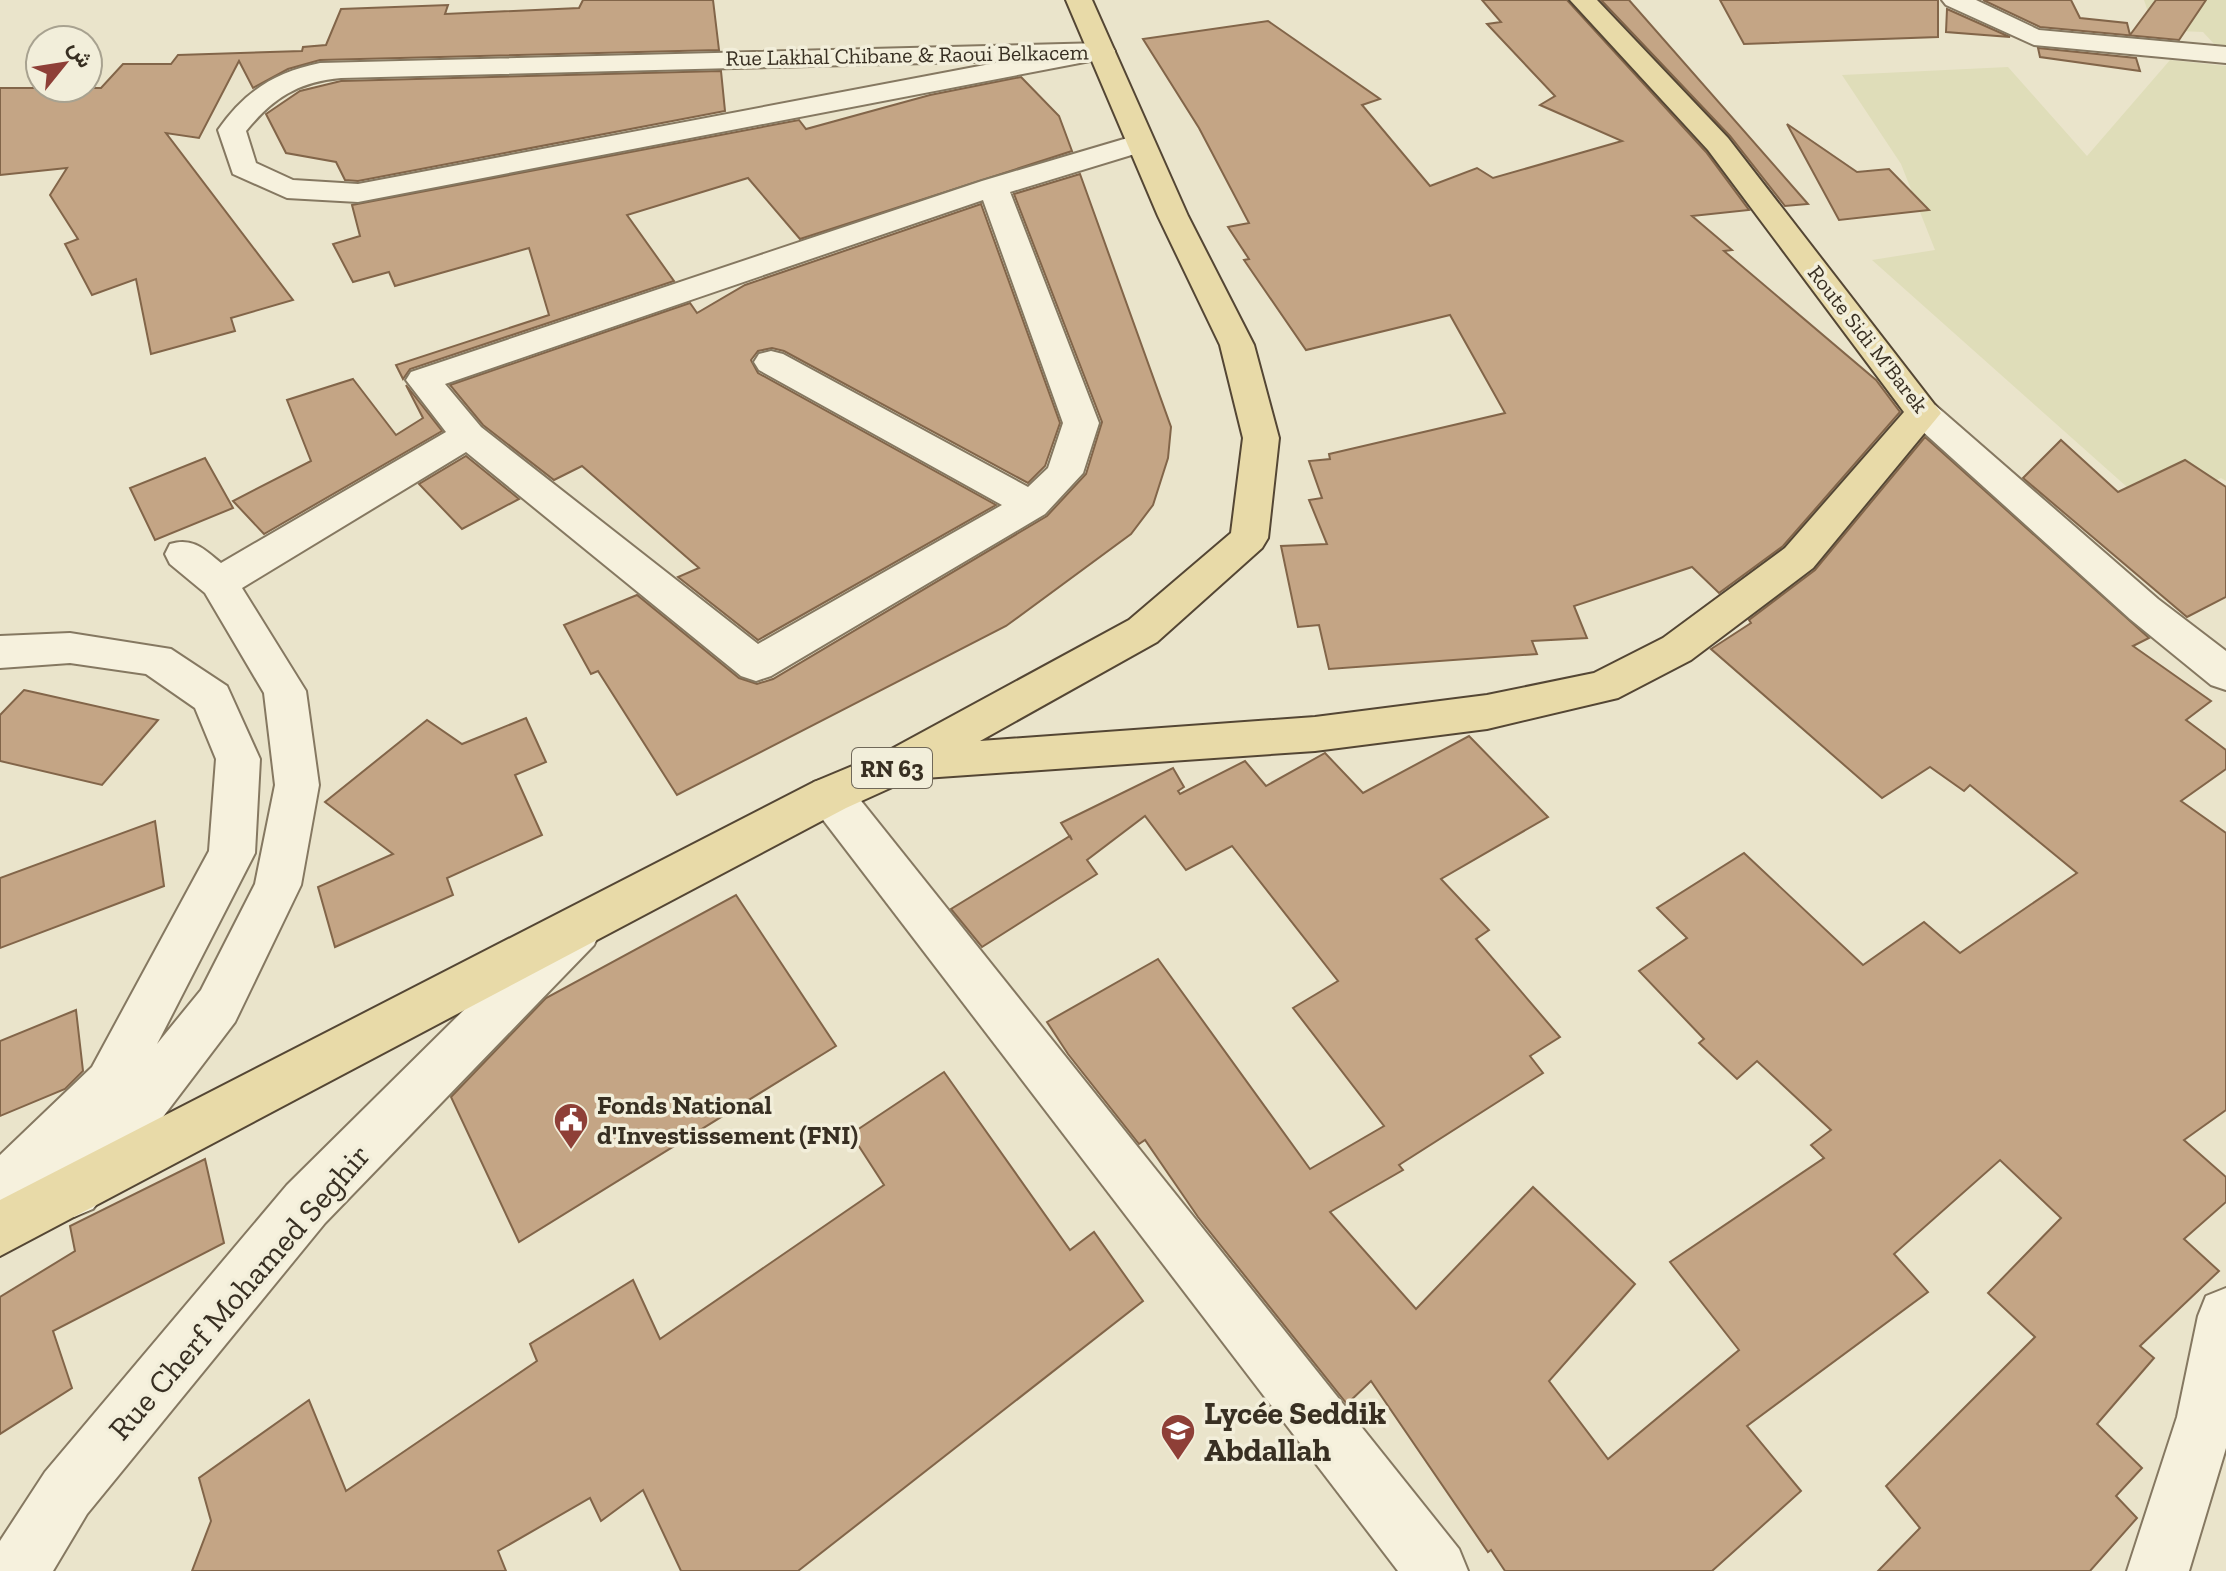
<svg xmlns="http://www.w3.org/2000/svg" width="2226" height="1571" viewBox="0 0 2226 1571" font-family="'Zilla Slab',Vazirmatn,serif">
<rect width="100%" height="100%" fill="#eae4cb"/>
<g fill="#dfddb9">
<path d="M2144,0H2226V48L2217,47L2203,32L2154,30Z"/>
<path d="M2170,60L2226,66V481L2221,478L2154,511L1872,260L1935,250L1901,164L1842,75L2008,67L2087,156Z"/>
</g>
<g fill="#c4a585" stroke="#826549" stroke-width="2">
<path d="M583,0H713L719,50L320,60L288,69L253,88L239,61L199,138L166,133L293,300L231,318L235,331L151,354L136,279L92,295L65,244L78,239L50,195L67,168L0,175V88H101L123,64H171L178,55L302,51L303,47L326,45L341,9L448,5L445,14L579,8Z"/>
<path d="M1482,0H1567L1706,152L1749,210L1692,216L1732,250L1724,251L1876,380L1900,412L1783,546L1719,593L1692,567L1574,606L1587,638L1532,641L1537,654L1329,669L1319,625L1298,627L1281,546L1327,544L1309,500L1322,498L1309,461L1330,459L1329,454L1505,413L1450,315L1306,350L1244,260L1249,259L1228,227L1249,223L1199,128L1143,39L1268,21L1380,99L1362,105L1430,186L1477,168L1493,178L1622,141L1540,105L1555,96L1487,24L1501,22Z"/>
<path d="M1601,0H1629L1808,204L1785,206L1730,136Z"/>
<path d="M1720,0H1938V37L1744,44Z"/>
<path d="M1983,0H2071L2080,18L2127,23L2130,35L2156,0H2206L2179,40L2040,27Z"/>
<path d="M1947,9L2010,37L1946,32Z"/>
<path d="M2038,48L2136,58L2140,71L2040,57Z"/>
<path d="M721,71L725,111L358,181L345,180L336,162L286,153L266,114L300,91L341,81Z"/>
<path d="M1021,77L1059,116L1072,151L800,239L748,178L627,215L674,281L410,369L403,379L396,365L549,315L529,248L395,286L389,272L353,282L333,244L360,236L352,205L799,120L806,129L930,95Z"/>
<path d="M1787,124L1857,172L1889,169L1929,210L1839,220Z"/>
<path d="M1080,174L1171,427L1168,458L1153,505L1131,534L1006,626L677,795L598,671L591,674L564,625L637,595L739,678L757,684L773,679L1047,516L1086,474L1102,422L1014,194Z"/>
<path d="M981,204L1060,423L1045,466L1028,483L784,351L772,348L758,351L751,360L758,373L996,505L758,640L678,577L699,568L582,466L554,480L483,425L450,385L690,303L697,313L745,285Z"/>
<path d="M353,379L396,435L423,418L406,385L442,431L264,534L233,501L311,461L287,400Z"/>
<path d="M1925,437L2149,638L2133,646L2211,701L2186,720L2226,750V769L2181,801L2226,833V1110L2184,1140L2226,1177V1202L2184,1239L2219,1271L2140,1346L2154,1358L2097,1424L2142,1468L2116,1496L2137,1518L2090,1571H1878L1920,1528L1886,1486L2035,1337L1988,1293L2061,1218L2000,1160L1894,1254L1928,1292L1747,1426L1801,1491L1712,1571H1505L1491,1550L1488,1552L1371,1381L1347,1404L1198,1217L1145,1140L1139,1144L1068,1054L1047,1022L1158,959L1310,1169L1384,1126L1293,1008L1338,981L1232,846L1186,870L1145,816L1087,860L1097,874L982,947L951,909L1070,836L1072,840L1061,823L1173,768L1184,787L1178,791L1180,794L1245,761L1266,786L1325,753L1363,793L1469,736L1548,817L1441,879L1489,930L1476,939L1560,1037L1530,1056L1543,1073L1399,1165L1403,1170L1330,1212L1416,1309L1533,1187L1635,1284L1549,1381L1608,1459L1739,1350L1670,1262L1824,1158L1811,1145L1831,1130L1757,1061L1737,1079L1699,1043L1704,1039L1639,971L1687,938L1657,908L1744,853L1863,965L1924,922L1960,953L2077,873L1970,785L1964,791L1930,767L1882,798L1711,649L1751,623L1749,620L1815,570Z"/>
<path d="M2061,440L2118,492L2185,460L2226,487V597L2187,617L2023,478Z"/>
<path d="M466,456L519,499L462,529L419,484Z"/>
<path d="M205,458L233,508L155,540L130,488Z"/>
<path d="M24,690L158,720L102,785L0,761V715Z"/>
<path d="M526,718L546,762L515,775L542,835L447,878L453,895L335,947L318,887L393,854L325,802L427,720L462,744Z"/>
<path d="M155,821L164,886L0,948V878Z"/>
<path d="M736,895L836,1046L519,1242L451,1097L546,998Z"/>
<path d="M76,1010L83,1071L65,1089L0,1116V1041Z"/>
<path d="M944,1072L1070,1250L1094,1232L1143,1301L798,1571H681L643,1490L601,1521L590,1498L498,1551L506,1571H192L211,1521L199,1478L309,1400L346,1491L537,1361L530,1344L633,1280L660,1339L884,1185L851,1134Z"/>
<path d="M205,1159L224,1243L53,1331L72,1388L0,1434V1297L75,1251L70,1226Z"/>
</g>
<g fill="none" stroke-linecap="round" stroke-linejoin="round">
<defs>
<g id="minor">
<path d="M1942,0H1976L2039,30L2226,47V63L2034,45L1946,5Z"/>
<path d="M1102,43L1111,45L1115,51L1111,57L358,202L287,198L233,174L218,130C244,92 275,72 320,63ZM1006,61L358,184L293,180L256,163L246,131C273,98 298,82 341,78Z"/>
<path d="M1141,134L1151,137L1155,143L1151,149L1010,192L1099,423L1083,473L1045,514L771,676L756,681L741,676L466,452L242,588L306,691L319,785L301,885L235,1022L93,1209L74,1217L55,1209L47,1190L53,1177L19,1211L0,1219V1155L92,1067L209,851L216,759L195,708L146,674L70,663L0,668V636L70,633L171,649L227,686L260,759L255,853L157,1044L201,990L255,884L275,785L264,693L205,593L170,564L165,554L170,544C193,537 204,549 221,563L446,432L406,380L411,372L982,181ZM983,200L1063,423L1048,468L1028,487L783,354L771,351L759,354L754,362L759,370L1002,505L758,644L481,427L445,384Z"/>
<path d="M1923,401L1935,405L2158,599L2226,651V690L2211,685L2130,619L1911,421L1905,413L1911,405Z"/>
<path d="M830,777L846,782L1459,1549L1468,1571H1398L814,808L808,795L814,782Z"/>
<path d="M577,909L594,915L601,930L594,945L325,1223L87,1514L53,1571H0V1541L45,1472L287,1185L560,915Z"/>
<path d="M2226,1288V1448L2189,1571H2127L2177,1417L2198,1316L2206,1296Z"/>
</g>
<path id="major" d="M1066,0H1092L1188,216L1254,345L1279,438L1268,538L1262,548L1157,642L980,741L1315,717L1487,695L1594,673L1663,638L1785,548L1904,412L1708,150L1570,0H1597L1728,138L1941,413L1813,568L1691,660L1618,698L1487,729L1315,751L910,779L846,808L0,1256V1200L814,782L886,752L1129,620L1231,533L1243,438L1220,345L1158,216Z"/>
</defs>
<use href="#minor" stroke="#857861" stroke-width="4"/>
<use href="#major" stroke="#544634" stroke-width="4"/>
<use href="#minor" fill="#f6f1dd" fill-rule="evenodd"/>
<use href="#major" fill="#e8daa8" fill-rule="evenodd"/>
</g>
<defs>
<symbol id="civic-pin" viewBox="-11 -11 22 30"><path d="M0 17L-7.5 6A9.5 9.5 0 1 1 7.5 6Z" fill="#8e3f37" stroke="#f2eeda"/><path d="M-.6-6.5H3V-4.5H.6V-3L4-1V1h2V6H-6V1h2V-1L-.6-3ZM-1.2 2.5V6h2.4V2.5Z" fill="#fff"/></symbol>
<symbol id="school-pin" viewBox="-11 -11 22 30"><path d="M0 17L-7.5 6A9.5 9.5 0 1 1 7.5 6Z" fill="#8e3f37" stroke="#f2eeda"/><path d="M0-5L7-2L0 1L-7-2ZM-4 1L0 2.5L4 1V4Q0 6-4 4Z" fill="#fff"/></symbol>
</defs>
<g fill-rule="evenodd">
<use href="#civic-pin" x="551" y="1100" width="40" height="54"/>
<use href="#school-pin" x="1158" y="1411" width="40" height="54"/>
</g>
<g text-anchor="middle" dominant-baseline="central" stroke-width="7" stroke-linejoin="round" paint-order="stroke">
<g font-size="22" fill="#382f22" stroke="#f2eeda">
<text transform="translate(907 55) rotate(-1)">Rue Lakhal Chibane &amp; Raoui Belkacem</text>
<text transform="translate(1868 339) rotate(52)">Route Sidi M'Barek</text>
</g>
<rect fill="#f2eeda" stroke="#706859" stroke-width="2" x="852" y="748" width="80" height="40" rx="6"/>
<g font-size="24" font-weight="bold" fill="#382f22">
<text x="892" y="768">RN 63</text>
</g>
<g font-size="26" font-weight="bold" fill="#382f22" stroke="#f2eeda" text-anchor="start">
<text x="597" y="1105">Fonds National<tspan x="597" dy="30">d'Investissement (FNI)</tspan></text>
</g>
<g font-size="32" fill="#382f22" stroke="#f2eeda">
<text transform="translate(239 1292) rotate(-49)">Rue Cherf Mohamed Seghir</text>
</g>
<g font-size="32" font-weight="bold" fill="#382f22" stroke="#f2eeda" text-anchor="start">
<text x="1204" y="1413">Lycée Seddik<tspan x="1204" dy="37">Abdallah</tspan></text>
</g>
</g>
<g transform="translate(64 64) rotate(60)"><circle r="38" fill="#f2eeda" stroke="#a8a290" stroke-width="2"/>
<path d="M0-6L14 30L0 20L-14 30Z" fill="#8e3f37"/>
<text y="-12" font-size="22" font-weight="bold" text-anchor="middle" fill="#382f22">ش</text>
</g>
</svg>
